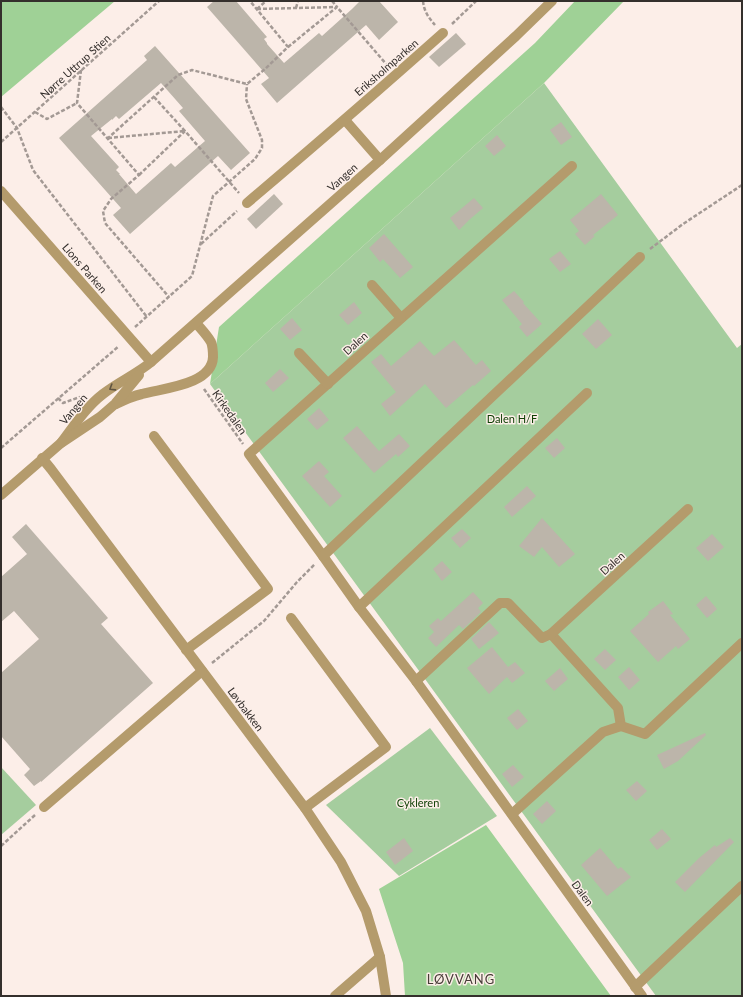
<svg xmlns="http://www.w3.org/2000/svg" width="743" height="997" viewBox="0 0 743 997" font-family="Lato,sans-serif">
<rect width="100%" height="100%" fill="#fceee8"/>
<g fill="#a5cd9e">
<path d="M544,83L737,348L742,344V996H656L210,384Z"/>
<path d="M430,728L497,816L399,876L326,805Z"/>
<path d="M1,767L36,805L1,835Z"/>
</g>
<g fill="#9fd196">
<path d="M1,1H115L1,97Z"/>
<path d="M575,1H624L544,83L210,384L219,327L535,43Z"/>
<path d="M486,825L611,996H405L403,963L379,889Z"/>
</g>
<g fill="#bcb5aa" fill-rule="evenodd">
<path d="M214,1H236L267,37L264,39L267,43V44L284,63L319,33L322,36L352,9L360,1H379L398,22L379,40L366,25L277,103L261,84L269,78L207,7Z"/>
<path d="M456,33L466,44L439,67L429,57Z"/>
<path d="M155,46L250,153L231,170L218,156L130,234L113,215L121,208L59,138L147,60L144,56ZM161,83L183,108L179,111L205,141L175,167L171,163L136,194L119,174H120L116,170L119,167L91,136L112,119V120L116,116L119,119Z"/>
<path d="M561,122L572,137L561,145L550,130Z"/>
<path d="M497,135L506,146L494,156L485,146Z"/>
<path d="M274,194L283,204L256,229L247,219Z"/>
<path d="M601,194L618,215L593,235L595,236L585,245L575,234L579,231L570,220Z"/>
<path d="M474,198L483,208L469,220L459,230L450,218Z"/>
<path d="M384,234L413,267L400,278L383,259L380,262L369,248Z"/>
<path d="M560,251L571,264L560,272L549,259Z"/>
<path d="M514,291L524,302L523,303L542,324L527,337L519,327L522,324L502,300Z"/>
<path d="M354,302L362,313L348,325L339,315Z"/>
<path d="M292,318L302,330L290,340L280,329Z"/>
<path d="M598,319L612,335L596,349L582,334Z"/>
<path d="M454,340L476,365L482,360L491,371L474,386L473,385L446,408L425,384L390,416L381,404L396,392L371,362L381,354L391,366L420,341L434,356Z"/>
<path d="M280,369L289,378L273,392L265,383Z"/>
<path d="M319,408L329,420L317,430L307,419Z"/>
<path d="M357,426L379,451L399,434L410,446L398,457L396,454L374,473L343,438Z"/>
<path d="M557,438L565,448L554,458L545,448Z"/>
<path d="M319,461L329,472L324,476L342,496L330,507L302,476Z"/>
<path d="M527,486L536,496L512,517L504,507Z"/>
<path d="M542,518L575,554L559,567L542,547L534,557L519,546Z"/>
<path d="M26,524L89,596L108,618L101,624L153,683L41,782V781L34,786L24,775L30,769L1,736V673L39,639L14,611L1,622V577L27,554L12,537Z"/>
<path d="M462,529L471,538L460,548L451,538Z"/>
<path d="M712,534L724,547L708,561L696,548Z"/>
<path d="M442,561L452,572L442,581L433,569Z"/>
<path d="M473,592L483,603L478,608L481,612L463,629L459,625L436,647L428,638L434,632L429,626L438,618L441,621Z"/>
<path d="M706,596L717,609L707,618L696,605Z"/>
<path d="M663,601L673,614L670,615L690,639L678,649L676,646L658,662L630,631L649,614L648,612Z"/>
<path d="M489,622L499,633L479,649L471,639Z"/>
<path d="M492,647L508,667L515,662L525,673L512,683L507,677L489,694L467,668Z"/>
<path d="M605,649L616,660L605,670L594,659Z"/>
<path d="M629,667L640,680L629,690L618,677Z"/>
<path d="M560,668L568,679L554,691L545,681Z"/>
<path d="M518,709L528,721L517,730L507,718Z"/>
<path d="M705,733L706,735L678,761L664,769L657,755Z"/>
<path d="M513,765L524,777L512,787L502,774Z"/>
<path d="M637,781L647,791L636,801L626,790Z"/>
<path d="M547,801L556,811L542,824L533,814Z"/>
<path d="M662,829L671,839L657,850L649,840Z"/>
<path d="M404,838L413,851L395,865L386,852Z"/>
<path d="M730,838L734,842L685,892L675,882L699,858L715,845L716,847Z"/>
<path d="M600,848L618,869L621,867L631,877L607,896L581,865Z"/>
</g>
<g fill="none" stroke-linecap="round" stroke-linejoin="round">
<g stroke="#a39994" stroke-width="2.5" stroke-dasharray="4 2" stroke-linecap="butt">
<path d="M332,1L337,7"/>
<path d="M423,1C424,11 428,17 435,25"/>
<path d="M296,8L298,1"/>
<path d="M257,9L336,7"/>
<path d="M257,9L266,1"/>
<path d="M452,24L476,1"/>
<path d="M288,47L337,7L387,65"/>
<path d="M81,70L77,103L139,175L111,199L103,211L105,223L169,297"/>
<path d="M154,97L185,131"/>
<path d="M1,107L17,128L33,170L147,317"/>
<path d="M35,112L47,119L77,103"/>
<path d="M108,138L185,131"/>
<path d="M107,139L178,75L192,70L247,84L265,69L288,47L250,1"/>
<path d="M1,142L159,1"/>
<path d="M139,175L185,131L239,193"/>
<path d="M201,244L237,211"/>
<path d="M650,249L683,224L742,185"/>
<path d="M135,327L192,276L213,196L255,159L262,148V140L246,99L247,84"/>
<path d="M204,389L243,444"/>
<path d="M58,398L63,403L80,397"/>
<path d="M1,448L119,346"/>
<path d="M212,663L264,621L297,582L315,564"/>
<path d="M1,846L35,815"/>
</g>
<g stroke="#b49b6c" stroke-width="10">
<path d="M345,120L380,160"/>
<path d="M572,166L249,454L323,556L359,607L416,681L642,996"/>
<path d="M1,191L151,362"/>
<path d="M247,203C313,147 378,91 443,33"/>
<path d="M372,285L401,318"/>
<path d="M299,353L328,384"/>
<path d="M116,404C124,400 133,396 142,394C163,388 212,385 213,357C213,352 213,347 211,342C207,335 201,329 196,323"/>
<path d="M154,436L268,589L186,650"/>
<path d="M61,443C74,426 86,407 103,394C118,382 137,374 151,362L380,160L516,36L552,1"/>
<path d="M42,458L51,469L305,808L341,862L366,911L380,957L386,996"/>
<path d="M1,495L61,443L100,417L115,404L139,375"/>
<path d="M323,556L640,257"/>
<path d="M359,607L587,393"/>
<path d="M291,618L386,747L305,808"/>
<path d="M551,634L618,708L621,726L645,734L742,643"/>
<path d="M416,681L500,603H508L542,638L551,634L688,509"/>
<path d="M44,807L202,671"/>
<path d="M512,814L603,732L621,726"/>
<path d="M635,987L742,886"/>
<path d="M335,996L380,957"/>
</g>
</g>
<defs><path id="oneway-chevron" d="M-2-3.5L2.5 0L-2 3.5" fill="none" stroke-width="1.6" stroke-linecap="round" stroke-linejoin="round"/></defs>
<use stroke="#615542" href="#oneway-chevron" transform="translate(112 388) rotate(148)"/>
<g text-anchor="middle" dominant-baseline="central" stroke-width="3" stroke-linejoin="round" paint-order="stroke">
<g font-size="11" fill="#342f2c" stroke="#fceee8">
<text transform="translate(75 66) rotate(-42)">Nørre Uttrup Stien</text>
<text transform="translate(386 67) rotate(-41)">Eriksholmparken</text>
<text transform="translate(342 177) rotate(-42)">Vangen</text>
<text transform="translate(85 268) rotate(49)">Lions Parken</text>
<text transform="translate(355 343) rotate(-42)">Dalen</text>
<text transform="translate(73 409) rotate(-50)">Vangen</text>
<text transform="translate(230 412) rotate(55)">Kirkedalen</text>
<text transform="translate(612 563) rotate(-42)">Dalen</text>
<text transform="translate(246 709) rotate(53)">Løvbakken</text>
<text transform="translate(583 893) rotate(54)">Dalen</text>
</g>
<g font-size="11" fill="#0f4005" stroke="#fceee8">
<text x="512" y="418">Dalen H/F</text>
<text x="418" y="802">Cykleren</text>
</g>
<g font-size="13" letter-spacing="1" fill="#473c37" stroke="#fceee8">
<text x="461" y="979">LØVVANG</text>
</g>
</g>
<rect width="743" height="997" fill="none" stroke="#342f2c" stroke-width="4"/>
</svg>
